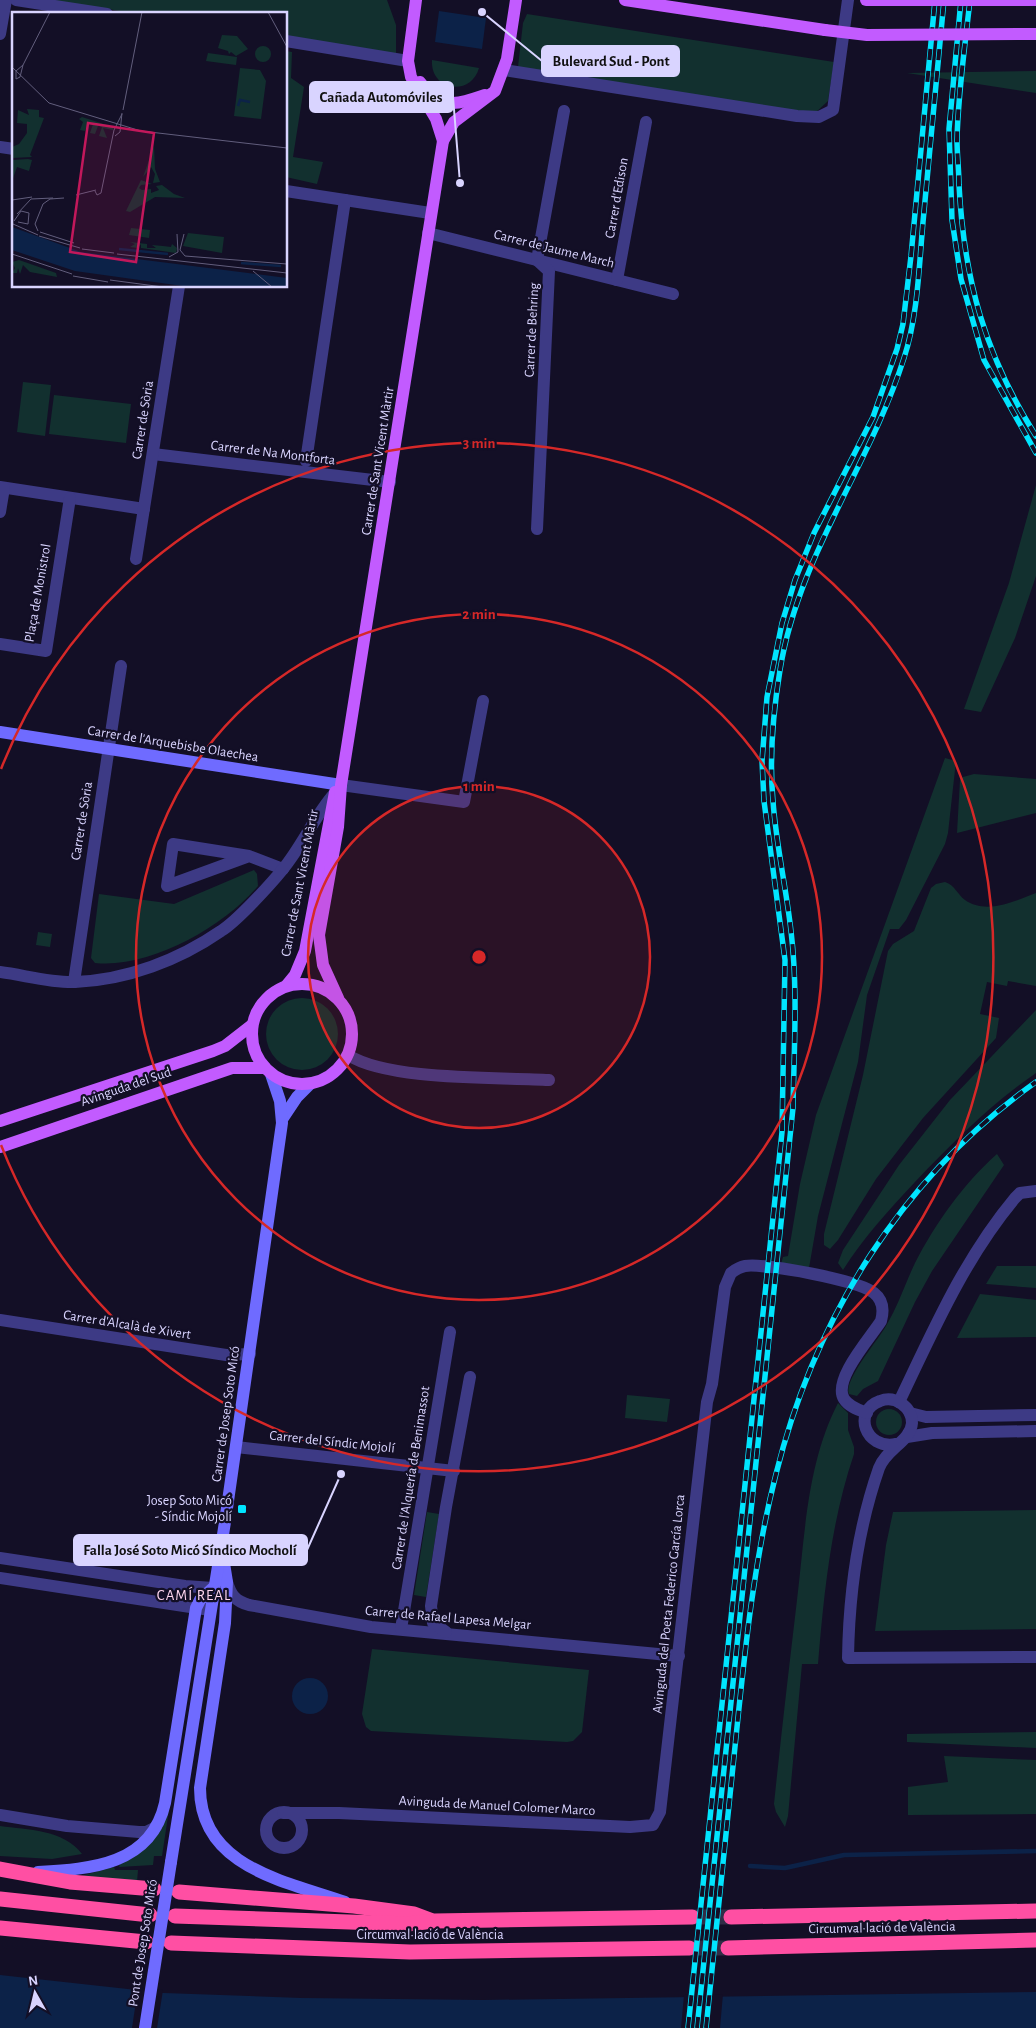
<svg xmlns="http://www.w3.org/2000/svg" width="1036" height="2028" viewBox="0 0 1036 2028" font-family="'Alegreya Sans',sans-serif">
<rect width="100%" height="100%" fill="#130f26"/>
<g fill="#12302f">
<path d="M50,0H387L396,25V54L286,37V14H139Z"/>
<path d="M527,14L834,62L828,101L813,115L518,67L523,23Z"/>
<path d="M286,51L292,52L291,78L304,87L293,157L323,162L317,184L286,177Z"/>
<path d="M432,60L479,68C471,97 430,91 432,60Z"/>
<path d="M1036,71V93L907,73Z"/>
<path d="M23,382L51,385L45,436L17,432Z"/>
<path d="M54,395L131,404L126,443L49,434Z"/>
<path d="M1036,485V576L1015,638L981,712L964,709L1009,583Z"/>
<path d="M945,758L956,761L948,833L945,844L906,920L899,929H890L867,995L858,1062L818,1216L809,1268L781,1264L783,1257L788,1256L800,1184L816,1115Z"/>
<path d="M974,774L1036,779V813L957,833L960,780L963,777Z"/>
<path d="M254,870L257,874L258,886C224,927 149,969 95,963L91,958L99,894L174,904Z"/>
<path d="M945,882C955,885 957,894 965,900C986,915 1015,901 1036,893V986L1008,981L1007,986L987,982L980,1014L999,1018L996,1038L923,1118L876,1179L838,1240L830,1249L824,1245V1234L863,1075L888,951L893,944L914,931L931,888L936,884Z"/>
<path d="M38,932L52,934L50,947L36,945Z"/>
<circle cx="302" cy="1034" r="36"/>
<path d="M1036,1010V1073C991,1104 953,1142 915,1182C889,1210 863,1238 843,1270L838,1263L843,1250L899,1165L950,1100Z"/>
<path d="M997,1154L1004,1165L932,1271L915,1302L878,1381L863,1389L857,1396L849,1394C843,1381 879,1339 886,1326C898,1306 905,1284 915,1263C935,1224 964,1183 997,1154Z"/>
<path d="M997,1266H1036V1288L986,1284Z"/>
<path d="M980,1294L1036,1300V1337L957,1338Z"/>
<path d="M627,1395L670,1399L667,1422L625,1418Z"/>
<path d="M838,1403L848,1413V1430L854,1447V1454C831,1522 824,1592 818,1664H802L788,1816L785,1827L776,1812L774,1804C781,1736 789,1668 797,1600C805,1534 807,1463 838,1403Z"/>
<circle cx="889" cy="1422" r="13"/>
<path d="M1036,1510V1629L875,1631L886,1545L893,1512Z"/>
<path d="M427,1512L439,1514L426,1597L414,1595Z"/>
<path d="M372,1649L589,1670L582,1732L573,1741L567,1742L371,1731L366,1727L362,1714Z"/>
<path d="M1036,1732V1748L907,1742V1734Z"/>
<path d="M944,1756L1036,1760V1814L908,1815V1787L948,1782Z"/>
<path d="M170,1803L162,1856H154L153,1865L119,1867L120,1864C153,1847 155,1836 170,1803Z"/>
<path d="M0,1826C28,1830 63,1829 82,1854L52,1859L0,1856Z"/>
<path d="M114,1867L115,1870H138L137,1882L77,1877Z"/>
</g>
<g fill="#0c2248">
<path d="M439,11L486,18L482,49L435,42Z"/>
<circle cx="310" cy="1696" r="18"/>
<path d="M0,1975L164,1993L301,1998L483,2000L1036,1992V2028H0Z"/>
</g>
<g fill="#130f26">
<path d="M138,1988L163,1990L157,2028H132Z"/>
<path d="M723,1994L720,2028H681L684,1995Z"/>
</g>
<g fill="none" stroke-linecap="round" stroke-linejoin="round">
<path stroke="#0c2248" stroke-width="4.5" d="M750,1866L785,1868L844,1855L1036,1851"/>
<g stroke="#312d47" stroke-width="15" stroke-dasharray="15 8" stroke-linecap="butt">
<path d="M692,1917H731"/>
<path d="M689,1948H728"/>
</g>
<g stroke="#3d3a85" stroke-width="12">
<path d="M16,0L107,14"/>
<path d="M0,34L6,0"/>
<path d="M286,41L408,61"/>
<path d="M504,70L797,116L819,117L833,110L848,0"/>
<path d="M0,147L14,149"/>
<path d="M286,191L430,213"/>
<path d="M428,233L673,294"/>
<path d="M617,280L646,122"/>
<path d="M153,454L390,482"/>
<path d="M306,461L345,200"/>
<path d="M0,487L144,509"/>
<path d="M0,512L4,488"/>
<path d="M537,529L549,271L537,260L564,111"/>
<path d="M136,559L179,286"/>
<path d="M0,644L46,651L70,498"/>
<path d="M341,785L464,802L483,701"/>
<path d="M249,856L167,886L173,844L249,856L283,869"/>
<path d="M0,972C24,975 51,983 75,982C127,980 179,960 221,931C237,921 270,885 283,869C302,846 314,817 334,794"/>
<path d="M74,982L121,666"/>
<path d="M348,1055C389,1081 497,1077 549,1080"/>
<path d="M0,1320L226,1355L250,1354"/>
<path d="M899,1402C933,1331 964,1259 1015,1198L1020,1193L1036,1191"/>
<path d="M910,1413L926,1417L1036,1415"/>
<path d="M907,1437L932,1433L1036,1431"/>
<path d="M896,1444C865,1450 852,1411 880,1401C895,1395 912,1407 912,1423C911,1441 886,1449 879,1468C858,1528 849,1594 848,1658L1036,1657"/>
<path d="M236,1447L454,1471"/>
<path d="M0,1558L185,1586L213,1588"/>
<path d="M0,1578L210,1610"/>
<path d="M227,1582C231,1595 235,1601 249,1605L371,1627L679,1656"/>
<path d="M401,1629L450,1332"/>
<path d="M446,1632L433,1623L431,1606L446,1507L470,1377"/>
<circle cx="284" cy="1830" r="18"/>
<path d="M283,1813H339L630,1827L653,1825L660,1812L707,1402L712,1384L725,1287L731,1273C735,1270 739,1267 745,1266C764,1263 859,1280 874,1293C883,1300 884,1310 881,1321C871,1337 832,1380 844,1399C849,1407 859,1410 867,1413"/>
<path d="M0,1815L67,1826L139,1832H146L156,1827"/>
</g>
<g stroke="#6f6bff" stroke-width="12">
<path d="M0,732L341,785"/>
<path d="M283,1118L297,1097L310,1084"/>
<path d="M223,1557L227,1582L225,1623L200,1788C200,1867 285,1881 345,1902"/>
<path d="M171,1862L225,1522L282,1123L280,1101L271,1074"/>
<path d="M38,1872C91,1869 151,1865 165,1803L196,1608L200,1600L213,1588"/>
</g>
<g stroke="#c25bff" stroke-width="12">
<path d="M416,0L408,61L411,77L436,119L443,141"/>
<path d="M625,0L825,30"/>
<path d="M420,82C441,110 456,105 485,95"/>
<circle cx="302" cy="1034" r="50"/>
<path d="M286,986L295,975L305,951L335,792"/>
<path d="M338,998L323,965L319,935L338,827L341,785L443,141L454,122L495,91L507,59L516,0"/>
<path d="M0,1121L213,1051L225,1046L252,1025"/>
<path d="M0,1147L232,1068H265"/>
</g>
<g stroke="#ff4fa3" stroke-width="15">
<path d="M0,1869L70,1882L154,1889"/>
<path d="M179,1892L354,1906L414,1914L430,1920"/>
<path d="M0,1899L150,1915"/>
<path d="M175,1916L408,1924L434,1921L692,1917"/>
<path d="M731,1917L1036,1911"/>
<path d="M0,1928L146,1942"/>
<path d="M171,1943L410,1952L689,1948"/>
<path d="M728,1948L1036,1940"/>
</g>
<defs>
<g id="rail">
<path d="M961,0L949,129L952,220L961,279L984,360L1036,453"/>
<path d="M970,0C965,46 958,93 957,140C957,155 959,170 959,185C964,280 985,355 1036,436"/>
<path d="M688,2028L782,1132L785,960L764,801L762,761L767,697L782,623L795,580L814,533L873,417L897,349L903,324L911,256L935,0"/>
<path d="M697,2028L793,1108C794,1049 798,989 791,931C786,887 776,844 773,801C769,757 773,713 780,670C798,557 870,465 904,358C918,315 919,266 923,222C930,148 937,74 944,0"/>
<path d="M706,2028C716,1931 726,1834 736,1737C745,1649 754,1560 776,1474C815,1317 903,1176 1036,1082"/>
</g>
</defs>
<use href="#rail" stroke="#00e5ff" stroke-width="5.5"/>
<use href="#rail" stroke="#130f26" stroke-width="4" stroke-dasharray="11" stroke-linecap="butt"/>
<path stroke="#6f6bff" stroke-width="12" d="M145,2028L171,1862"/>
<g stroke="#c25bff" stroke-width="12">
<path d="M866,0H1036"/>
<path d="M825,30L867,35L1036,34"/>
</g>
</g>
<circle cx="479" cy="957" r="171" fill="#d62828" fill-opacity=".12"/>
<g fill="none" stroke="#d62828" stroke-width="2.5">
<circle cx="479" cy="957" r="171"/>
<circle cx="479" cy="957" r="343"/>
<path d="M1 769A514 514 0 1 1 1 1145"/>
</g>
<rect fill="#00e5ff" stroke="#130f26" stroke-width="2" x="237" y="1504" width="10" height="10" rx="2.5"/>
<g text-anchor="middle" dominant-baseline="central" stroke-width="4.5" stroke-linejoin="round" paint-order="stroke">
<g font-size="14" fill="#d9d4ff" stroke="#130f26">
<text transform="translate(617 198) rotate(-80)">Carrer d'Edison</text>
<text transform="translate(554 249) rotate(14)">Carrer de Jaume March</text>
<text transform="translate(532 330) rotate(-87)">Carrer de Behring</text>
<text transform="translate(143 420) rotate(-81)">Carrer de Sòria</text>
<text transform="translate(273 453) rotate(7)">Carrer de Na Montforta</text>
<text transform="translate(378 461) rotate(-81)">Carrer de Sant Vicent Màrtir</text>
<text transform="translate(38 593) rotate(-80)">Plaça de Monistrol</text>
<text transform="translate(173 744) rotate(9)">Carrer de l'Arquebisbe Olaechea</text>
<text transform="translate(82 821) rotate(-81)">Carrer de Sòria</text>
<text transform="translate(300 883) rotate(-79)">Carrer de Sant Vicent Màrtir</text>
<text transform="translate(126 1087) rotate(-19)">Avinguda del Sud</text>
<text transform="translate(127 1325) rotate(9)">Carrer d'Alcalà de Xivert</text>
<text transform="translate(226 1414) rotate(-82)">Carrer de Josep Soto Micó</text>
<text transform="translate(332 1442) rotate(6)">Carrer del Síndic Mojolí</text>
<text transform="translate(411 1478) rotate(-81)">Carrer de l'Alquería de Benimassot</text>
<text transform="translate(669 1604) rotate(-84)">Avinguda del Poeta Federico García Lorca</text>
<text transform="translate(448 1618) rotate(5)">Carrer de Rafael Lapesa Melgar</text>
<text transform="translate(497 1806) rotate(3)">Avinguda de Manuel Colomer Marco</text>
<text transform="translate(882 1928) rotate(-1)">Circumval·lació de València</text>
<text x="430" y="1935">Circumval·lació de València</text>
<text transform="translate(143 1943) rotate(-81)">Pont de Josep Soto Micó</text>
</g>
<g font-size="14" fill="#d9d4ff" stroke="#130f26" text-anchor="end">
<text x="232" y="1501">Josep Soto Micó<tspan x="232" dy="16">- Síndic Mojolí</tspan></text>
</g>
<g font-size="15" letter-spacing="1" fill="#ffd6f0" stroke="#130f26">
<text x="194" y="1595">CAMÍ REAL</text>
</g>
</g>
<g transform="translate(12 12)">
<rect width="275" height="275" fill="#130f26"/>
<path d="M210,23L225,24L236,37L224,44L219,40L217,42L216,39L206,36ZM243 42a8 8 0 1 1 16 0a8 8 0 1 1-16 0ZM196,41L225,45L224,53L194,49ZM228,56L248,58L254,69L249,107L222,104ZM15,97L27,98V105L32,106L18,143L20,145L0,146V135L7,132L15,121V112L5,111L6,98L17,103ZM70,105L101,115V118L91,116L95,126L87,124L90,115L86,114L83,122L78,121L81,112L76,111L73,119L68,118L71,110L67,107ZM142,134L143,157L148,170L141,171L143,162L139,155L131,165ZM16,147L20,148L17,159L5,155L0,169V148ZM129,168L140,172L129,173L127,176L130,178L139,177V181L147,178L144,174L150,173L162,182L173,186L143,185L118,200L114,199ZM119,216L138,218L137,226L117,223ZM176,221L212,225L210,241L171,234ZM118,230L135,232V236H144L140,233L151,234L150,237L151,234L159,235L160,232L165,236L164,241L129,236V232L126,236L118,235L123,232ZM7,248L44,261L45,265L18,260L11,253L8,262L6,256L5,261H0L3,256L0,250Z" fill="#12302f"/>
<path d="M0,215L69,240L275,266V275H178L63,259L0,238Z" fill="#0c2248"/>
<path fill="none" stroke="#0c2248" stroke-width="2.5" d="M226,94L228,88L238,90M107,237L156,242M229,251L269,254"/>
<path fill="none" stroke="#625e7d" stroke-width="1" d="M256,0L275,35M11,53L8,65L4,67V59L11,53L38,0M0,55L37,91L129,119L275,136M111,98L130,0M103,124L108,120L110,101M83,179L85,183L89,181L102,118L110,102M64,183L84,178M0,188L20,185M5,202L19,187L41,186M2,209L9,199L17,201L16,212L6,210M1,212L26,223M26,219L23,212L31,192L38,187L52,186M28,220L62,231M172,222L168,238L173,244L275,252M27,224L68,236M70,237L102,241M0,242L60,262M105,242L275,261M157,245L166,240L165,222M241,259L260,275M61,264L96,270M98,268L151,275"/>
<path fill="#c2185b" fill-opacity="0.15" stroke="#c2185b" stroke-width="2.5" d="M76,111L142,121L124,250L58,240Z"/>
<rect width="275" height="275" fill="none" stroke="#d9d4ff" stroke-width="2.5"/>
</g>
<circle cx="479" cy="957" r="8" fill="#d62828" stroke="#130f26" stroke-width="2.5"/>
<g font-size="15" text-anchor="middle" font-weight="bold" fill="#d62828" stroke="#130f26" stroke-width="4.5" stroke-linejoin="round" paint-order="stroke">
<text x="479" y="448">3 min</text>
<text x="479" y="619">2 min</text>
<text x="479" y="791">1 min</text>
</g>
<path fill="none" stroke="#d9d4ff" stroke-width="2" d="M482 12L542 61M460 183L453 97M341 1474L307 1550"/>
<g fill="#d9d4ff" stroke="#130f26" stroke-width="2">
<circle cx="482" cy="12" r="5"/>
<circle cx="460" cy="183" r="5"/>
<circle cx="341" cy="1474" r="5"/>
</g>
<g fill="#d9d4ff" stroke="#d9d4ff" stroke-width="2">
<rect x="542" y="46" width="137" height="30" rx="5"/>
<rect x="310" y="82" width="143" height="30" rx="5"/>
<rect x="74" y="1535" width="233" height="30" rx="5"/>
</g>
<g font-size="15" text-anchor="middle" font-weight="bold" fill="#111">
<text x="611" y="66">Bulevard Sud - Pont</text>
<text x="381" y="102">Cañada Automóviles</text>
<text x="190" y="1555">Falla José Soto Micó Síndico Mocholí</text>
</g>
<g transform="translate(35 1993) rotate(352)" stroke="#130f26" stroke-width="4" paint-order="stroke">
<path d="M0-4L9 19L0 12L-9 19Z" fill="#d9d4ff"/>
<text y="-8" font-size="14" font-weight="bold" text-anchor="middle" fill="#d9d4ff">N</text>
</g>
</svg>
